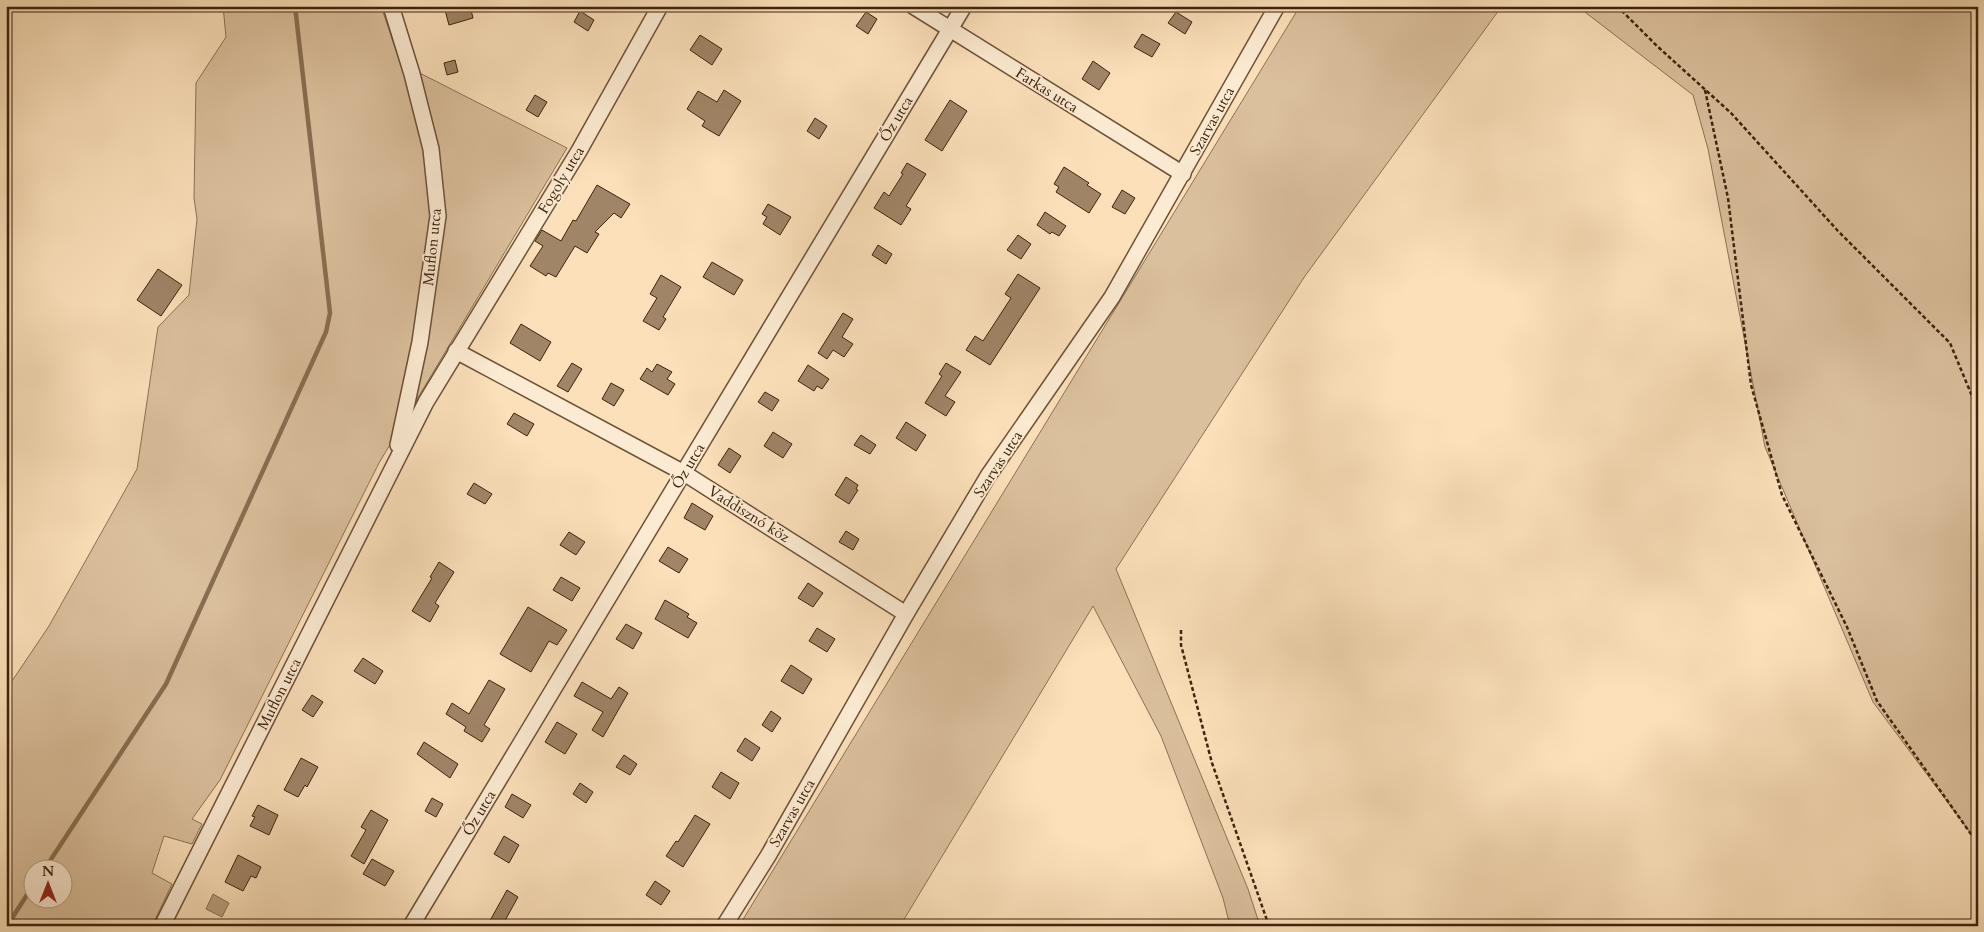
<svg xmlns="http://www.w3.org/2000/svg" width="1984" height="932" viewBox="0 0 1984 932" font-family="Cardo,serif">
<rect width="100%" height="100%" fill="#fbe0ba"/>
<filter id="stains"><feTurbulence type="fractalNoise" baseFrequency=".004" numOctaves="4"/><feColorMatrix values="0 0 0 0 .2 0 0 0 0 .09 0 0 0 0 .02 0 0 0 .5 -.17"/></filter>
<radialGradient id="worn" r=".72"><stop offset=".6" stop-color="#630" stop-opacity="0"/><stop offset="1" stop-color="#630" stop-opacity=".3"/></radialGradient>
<g fill="#dbc09d" stroke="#8c7255" fill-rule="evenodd">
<path d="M223,6H381L400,63L567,148L379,463L220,780L192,819L202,824L192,844L164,836L152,873L172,884L152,926H6V690L49,626L137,469L158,327L189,295L197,219L194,198L196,83L226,37ZM32,870H62V900H32Z"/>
<path d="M1300,6H1502L1305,276L1116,569L1248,889L1260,926H1230L1223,898L1161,736L1093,606L900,926H739Z"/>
<path d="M1577,6H1978V843L1873,702L1765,447L1708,149L1693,95Z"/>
</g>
<path fill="#bba07f" stroke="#896e51" d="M213,894L229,903L222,917L206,909Z"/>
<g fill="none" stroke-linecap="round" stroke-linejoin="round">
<g stroke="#896e51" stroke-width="4.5">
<path d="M44,870L166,684L326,332L330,313L295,6"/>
<path d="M7,926L32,887"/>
</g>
</g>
<g fill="#a08567" stroke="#3e230d">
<path d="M460,6H470L473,18L449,25L445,10Z"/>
<path d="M580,11L594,20L588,31L574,22Z"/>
<path d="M866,12L877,19L868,34L856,26Z"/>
<path d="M1176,12L1192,22L1185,34L1168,23Z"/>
<path d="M1142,34L1160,44L1152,57L1134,47Z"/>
<path d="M700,35L722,49L712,65L690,50Z"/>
<path d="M455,60L458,72L447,75L444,63Z"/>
<path d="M1093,61L1110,73L1099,90L1082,79Z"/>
<path d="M724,90L741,101L719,136L702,126L705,121L687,109L698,91L717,102Z"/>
<path d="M535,95L547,102L538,117L526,110Z"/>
<path d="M950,100L967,111L942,151L925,140Z"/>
<path d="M815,118L827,126L819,139L807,131Z"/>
<path d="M907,163L926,174L906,206L911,209L901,225L874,208L884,192L889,196L903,174L901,173Z"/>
<path d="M1064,167L1089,183L1087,185L1101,194L1089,213L1056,192L1059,187L1054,184Z"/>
<path d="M597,185L630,204L621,218L614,213L595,232L599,234L587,253L575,246L556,277L548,273L546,276L530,266L543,246L535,241L542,230L561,241L573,220L576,221Z"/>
<path d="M1122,190L1135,198L1125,214L1112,207Z"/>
<path d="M768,204L791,217L780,235L763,224L767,217L762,214Z"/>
<path d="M1045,212L1066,226L1059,236L1052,232L1050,234L1037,225Z"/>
<path d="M1018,235L1031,244L1021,259L1007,250Z"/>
<path d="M878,245L892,254L886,264L872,255Z"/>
<path d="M712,262L743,280L734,295L703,277Z"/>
<path d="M158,269L182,285L161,316L137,300Z"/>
<path d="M1018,274L1040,288L990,365L966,350L975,336L983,341L1011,298L1005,294Z"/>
<path d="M661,275L681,287L663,317L666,319L659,330L643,321L657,298L650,294Z"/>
<path d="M843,313L853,319L842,337L853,344L844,357L833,350L827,359L818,353Z"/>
<path d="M521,324L551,342L540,361L510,343Z"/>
<path d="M572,363L582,369L568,392L557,386Z"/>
<path d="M946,363L961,372L945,396L955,402L946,416L925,403L942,376L939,374Z"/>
<path d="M657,364L672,372L667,379L675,384L668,395L640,379L647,368L652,372Z"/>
<path d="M808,365L829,379L822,389L817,386L814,391L798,381Z"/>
<path d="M611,383L624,390L614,406L602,399Z"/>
<path d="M765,392L779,400L772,411L758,402Z"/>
<path d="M514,413L534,424L527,436L507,424Z"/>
<path d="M906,422L926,435L916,451L896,438Z"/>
<path d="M773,432L792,444L783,458L764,446Z"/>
<path d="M861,435L876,445L870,454L854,445Z"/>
<path d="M729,448L741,456L730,473L718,465Z"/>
<path d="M846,477L858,485L856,489L858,490L849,504L835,495Z"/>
<path d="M474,483L492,494L485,504L467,494Z"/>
<path d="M692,503L713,516L705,530L684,518Z"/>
<path d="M846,531L859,539L853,550L839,542Z"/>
<path d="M569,532L585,542L576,555L560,545Z"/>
<path d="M668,547L688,559L679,573L659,561Z"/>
<path d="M439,562L454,572L435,603L439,606L430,622L412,611L432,578L430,577Z"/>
<path d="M561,577L580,588L572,601L553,590Z"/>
<path d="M808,583L823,593L813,607L798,598Z"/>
<path d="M665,600L689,614L687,617L697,623L688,638L655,619Z"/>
<path d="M528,607L567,630L557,645L549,641L531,672L500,654Z"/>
<path d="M626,624L642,633L633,649L616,639Z"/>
<path d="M817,628L835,639L827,652L809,641Z"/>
<path d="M363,658L383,671L375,684L354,671Z"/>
<path d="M791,665L812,679L803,694L781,681Z"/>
<path d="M489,680L505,689L484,725L490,729L482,742L464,731L466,727L446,714L452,703L469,714Z"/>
<path d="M582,682L611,699L619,687L628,693L603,737L592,730L603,712L574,696Z"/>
<path d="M312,695L323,702L313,717L302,710Z"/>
<path d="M771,711L781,718L772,732L762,725Z"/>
<path d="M557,722L577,734L565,754L545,742Z"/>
<path d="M745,738L760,748L752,761L737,751Z"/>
<path d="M424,742L458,764L450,778L417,754Z"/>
<path d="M624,755L637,764L630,775L616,767Z"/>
<path d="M301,758L318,767L307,787L305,785L298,797L284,790Z"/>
<path d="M721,772L739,783L730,799L712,787Z"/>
<path d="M580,783L593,792L586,803L573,794Z"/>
<path d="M512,794L531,805L523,818L505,807Z"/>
<path d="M432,798L443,804L436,817L425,811Z"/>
<path d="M258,805L278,815L269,835L250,826L255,817L252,816Z"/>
<path d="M371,810L388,820L364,864L351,856L366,830L361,827Z"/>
<path d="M695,815L710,824L683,867L666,856L676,841L678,842Z"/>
<path d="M504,836L519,845L509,863L494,854Z"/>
<path d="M238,855L261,867L256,878L251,876L243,891L225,882Z"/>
<path d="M372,859L394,871L385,886L363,874Z"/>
<path d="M655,881L670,891L661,905L646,895Z"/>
<path d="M507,890L518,897L502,926H487Z"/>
</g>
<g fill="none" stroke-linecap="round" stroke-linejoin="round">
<defs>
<g id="street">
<path d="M391,6L412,74L431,149L438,216L420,342L398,445"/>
<path d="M913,6L1183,174"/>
<path d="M456,351L684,473L906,614"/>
<path d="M162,926L426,402L579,151L660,6"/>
<path d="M411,926L964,6"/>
<path d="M724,926L768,856L906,614L988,476L1112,297L1277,6"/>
</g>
</defs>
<use href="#street" stroke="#6d5238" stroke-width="18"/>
<g stroke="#3e230d" stroke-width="2.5" stroke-dasharray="4 2.5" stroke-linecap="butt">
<path d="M1617,6L1657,46L1731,113L1838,231L1950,343L1977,408L1978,417"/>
<path d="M1705,90L1728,198L1751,385L1782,495L1847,627L1877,701L1978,844"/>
<path d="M1975,402L1978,395"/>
<path d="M1181,630V645L1212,763L1269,926"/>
</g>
<use href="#street" stroke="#fcebd2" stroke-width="15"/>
</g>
<g text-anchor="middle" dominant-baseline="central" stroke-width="4" stroke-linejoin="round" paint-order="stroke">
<g font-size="15" fill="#3e230d" stroke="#fcebd2">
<text transform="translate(1047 90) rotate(32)">Farkas utca</text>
<text transform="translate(896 119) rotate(-59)">Őz utca</text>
<text transform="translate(1212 121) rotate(-61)">Szarvas utca</text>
<text transform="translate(561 180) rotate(-59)">Fogoly utca</text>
<text transform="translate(432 247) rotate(-84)">Muflon utca</text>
<text transform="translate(998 464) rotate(-57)">Szarvas utca</text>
<text transform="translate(688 466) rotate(-59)">Őz utca</text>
<text transform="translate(749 514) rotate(32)">Vaddisznó köz</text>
<text transform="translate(279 694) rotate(-63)">Muflon utca</text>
<text transform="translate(479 813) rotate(-59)">Őz utca</text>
<text transform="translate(792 813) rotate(-60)">Szarvas utca</text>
</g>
</g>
<rect width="1984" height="932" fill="none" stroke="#fbe0ba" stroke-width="25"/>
<rect x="8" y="8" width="1969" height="917" fill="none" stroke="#3e230d" stroke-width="2.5"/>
<rect x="12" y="12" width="1959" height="907" fill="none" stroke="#3e230d"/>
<g transform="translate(48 884)"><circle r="24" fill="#fcebd2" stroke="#b09b83"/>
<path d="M0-4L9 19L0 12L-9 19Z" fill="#8f2418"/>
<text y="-8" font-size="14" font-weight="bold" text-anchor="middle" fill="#3e230d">N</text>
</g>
<rect width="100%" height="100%" filter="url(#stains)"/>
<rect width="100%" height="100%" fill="url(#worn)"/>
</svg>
